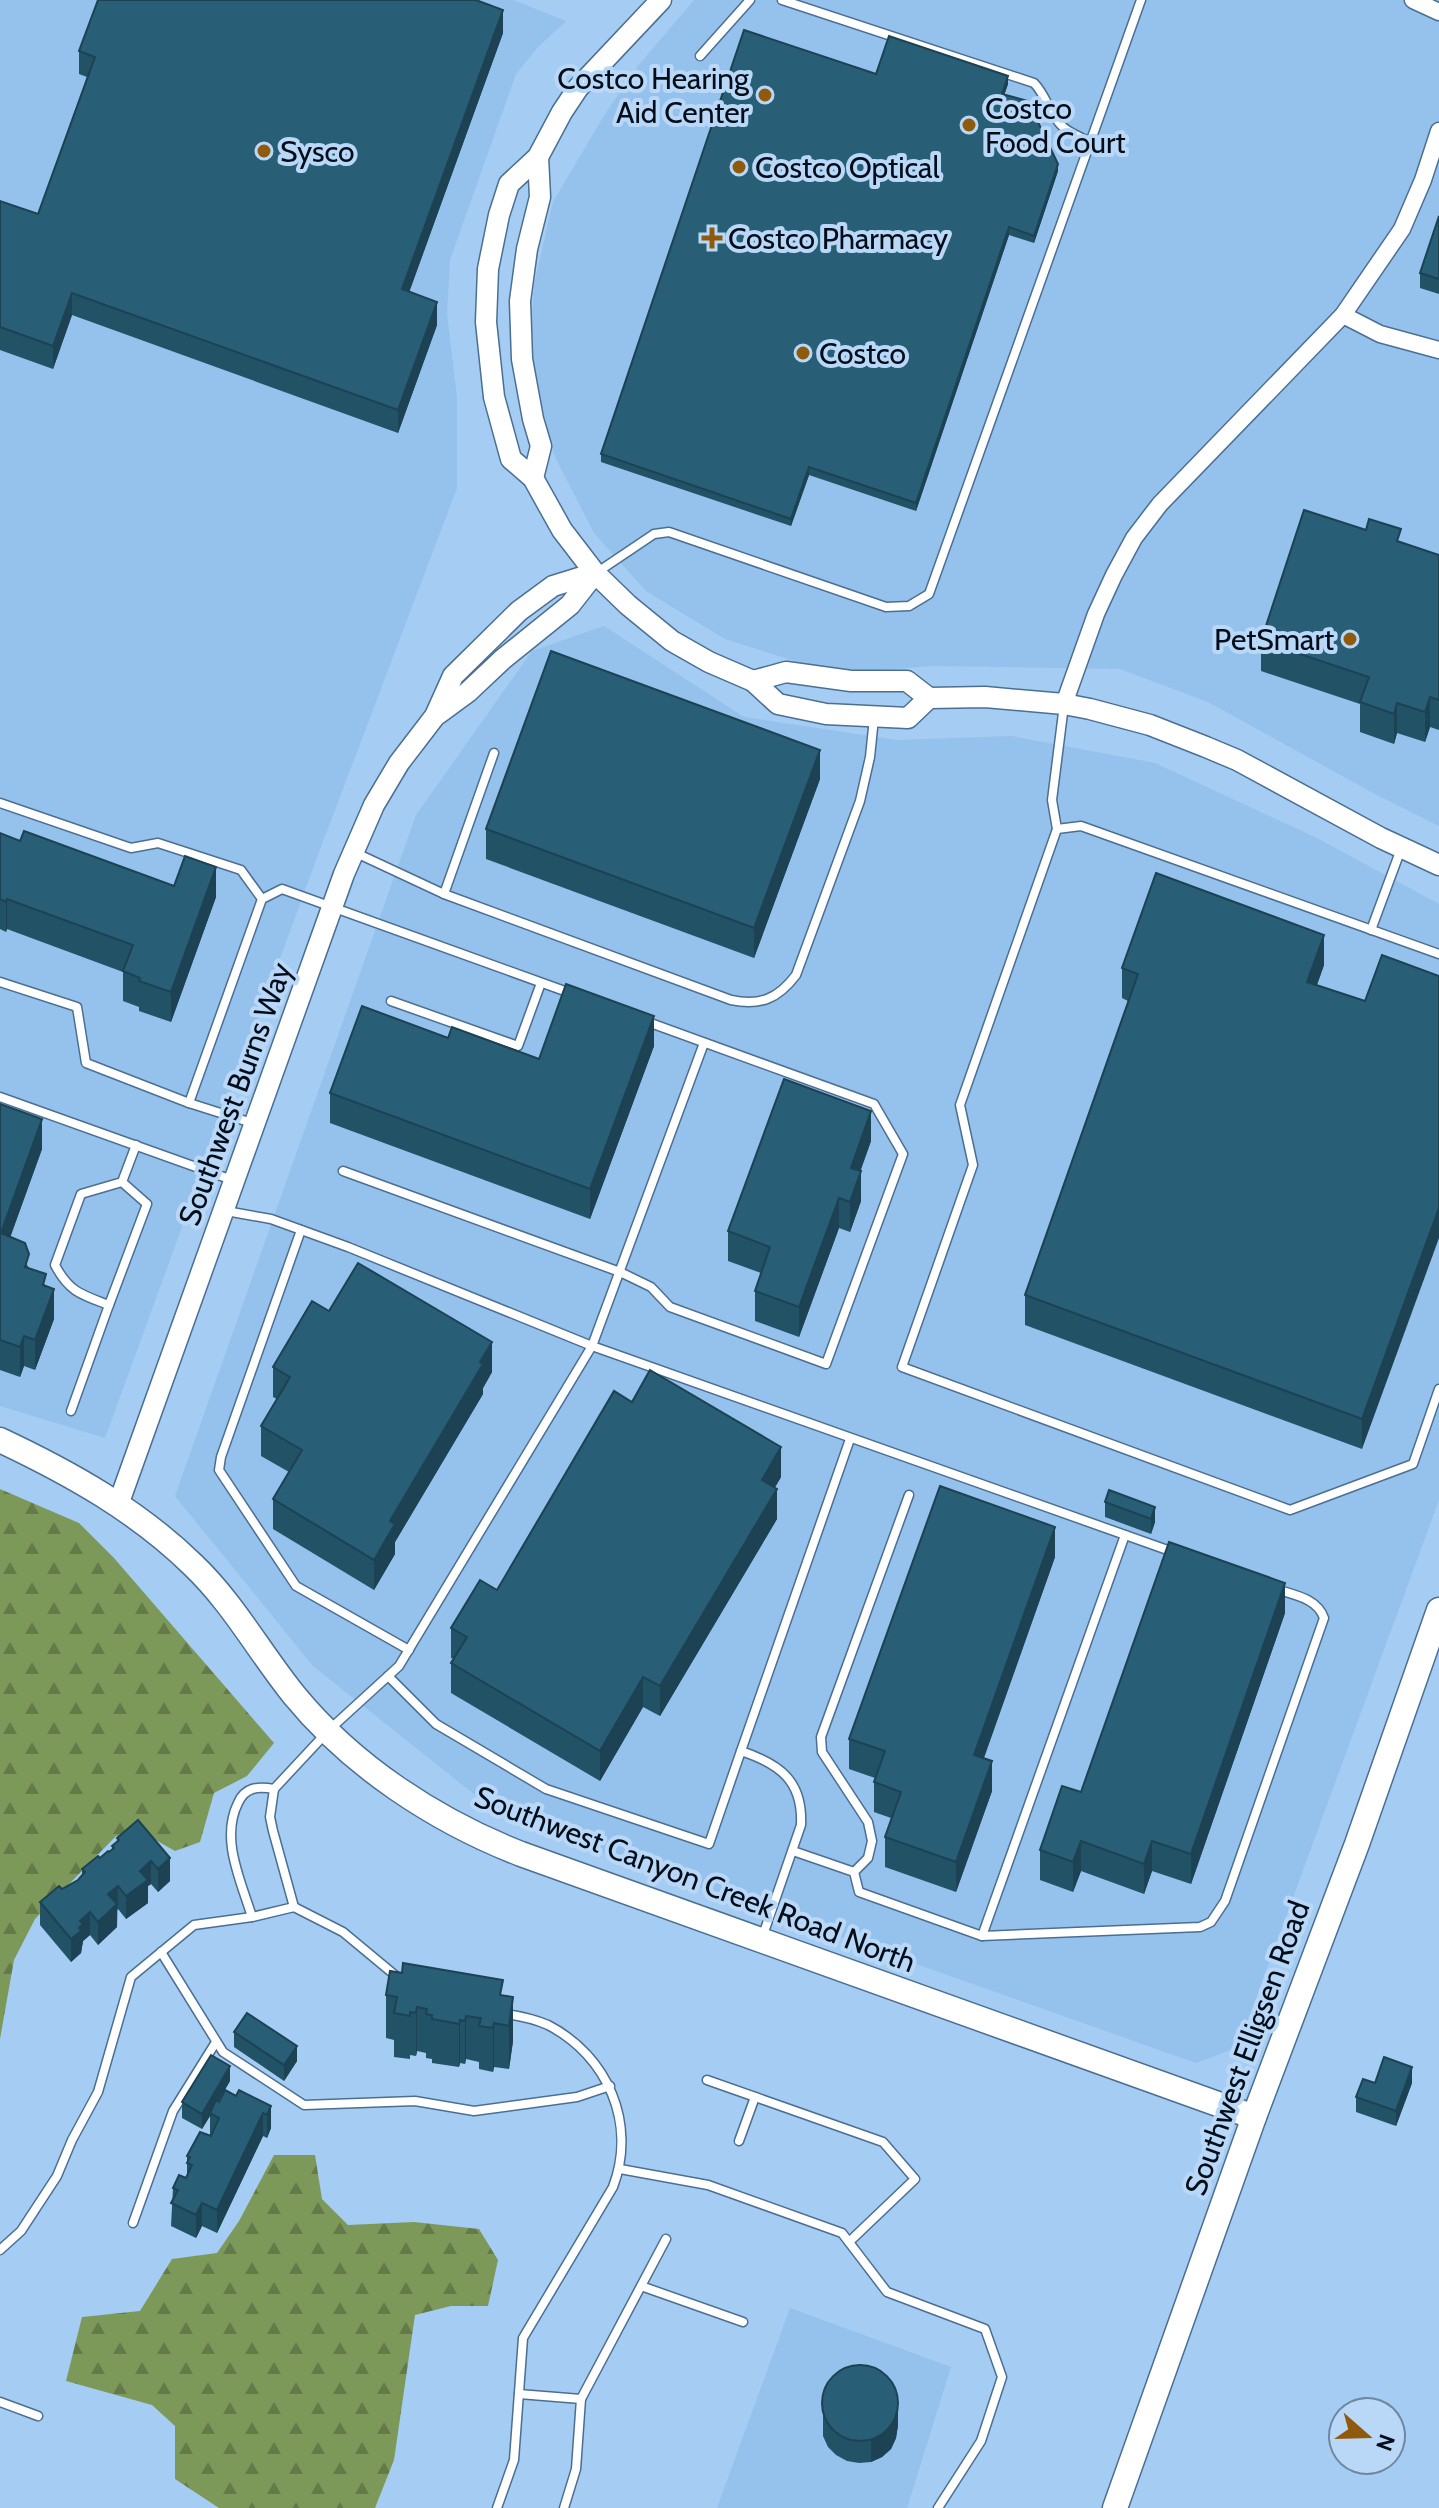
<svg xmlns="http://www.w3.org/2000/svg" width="1439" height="2508" viewBox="0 0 1439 2508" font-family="Cabin,sans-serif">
<defs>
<pattern id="forest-firs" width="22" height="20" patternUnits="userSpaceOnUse" patternTransform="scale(2)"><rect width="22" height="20" fill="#7d9959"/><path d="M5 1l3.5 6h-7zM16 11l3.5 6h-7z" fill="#647b49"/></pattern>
</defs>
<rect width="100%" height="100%" fill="#a5ccf2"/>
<g fill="#95c1ed">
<path d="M0,0H513L566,21L537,48L516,74L450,260L447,313L457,398V488L316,860L105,1438L0,1406Z"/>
<path d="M694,0H1439V826L1375,794L1208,702L1120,669L933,666L867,671L807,665L725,639L646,591L594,533L554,455L530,355L534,285L553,202L605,114L638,66Z"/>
<path d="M604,626L744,717L897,740L1011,736L1155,763L1317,838L1439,904V1500L1238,2047L1196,2063L504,1818L313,1666L175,1496L416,815L532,651Z"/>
<path d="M790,2308L951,2367L907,2508H717Z"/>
</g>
<g fill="url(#forest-firs)">
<path d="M0,1489L79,1523L114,1558L274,1743L247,1776L214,1793L200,1842L175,1851L145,1834L116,1836L35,1919L14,1960L0,2039Z"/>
<path d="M274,2155H315L322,2199L348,2225L414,2222L479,2229L498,2260L488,2306H451L415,2315L394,2460L375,2508H219L175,2479V2426L152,2405L66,2381L82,2317L140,2311L172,2259L217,2253L239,2221Z"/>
</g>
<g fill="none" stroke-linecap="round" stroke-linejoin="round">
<defs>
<g id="service">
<path d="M782,0L1034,83C1046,95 1049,113 1062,126C1069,133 1081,137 1090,142"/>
<path d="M700,56L750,0"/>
<path d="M596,573L654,534L669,532L886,607L909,606L929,594L1141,0"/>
<path d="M1064,705L1052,800L1057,829L960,1105L973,1165L902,1367L1290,1510L1413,1464L1439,1389"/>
<path d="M0,803L131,848L158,843L241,870L262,899"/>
<path d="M1057,829L1081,826L1439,954"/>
<path d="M354,852L444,894L731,1000C760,1006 778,999 796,975L860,801L870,757L874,718"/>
<path d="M444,894L494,753"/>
<path d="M1371,930L1401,849"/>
<path d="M0,982L77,1007L86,1063L189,1103"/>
<path d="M391,1001L518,1046L541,983"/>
<path d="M0,1097L235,1181"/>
<path d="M252,1123L189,1103L262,899L282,889L573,994"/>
<path d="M343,1171L620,1272L651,1287L670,1307L826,1364L903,1154L874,1104L645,1021"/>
<path d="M122,1182L147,1204L109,1305C82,1295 69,1292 55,1265L81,1194L122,1182L136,1145"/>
<path d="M226,1211L271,1219L348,1247L592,1346L1176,1553"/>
<path d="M301,1230L221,1457L219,1470L296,1586L409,1650"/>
<path d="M71,1411L109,1305"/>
<path d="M388,1676L436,1724L546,1789L709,1844L741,1751C780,1764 803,1781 801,1825L762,1938"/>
<path d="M741,1751L850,1439"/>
<path d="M793,1851L854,1872L859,1892L982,1936L1200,1927L1211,1922L1225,1901L1324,1618C1317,1598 1294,1595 1276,1589"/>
<path d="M854,1872L868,1858L872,1841L868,1822L822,1752L821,1737L909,1495"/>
<path d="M294,1907L273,1831L270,1817L274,1789L329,1730L399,1666L592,1346L704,1043"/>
<path d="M252,1917C241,1881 220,1839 238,1803C245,1787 258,1786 274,1789"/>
<path d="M982,1936L1125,1535"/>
<path d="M161,1952L223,2052L304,2105L415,2101L474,2111L577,2097L610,2086"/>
<path d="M707,2080L883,2142L915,2179L849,2242"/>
<path d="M739,2141L755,2097"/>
<path d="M620,2169L708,2185L842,2233L887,2292L985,2329L1002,2377L981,2441L938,2508"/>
<path d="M133,2223L173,2111L216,2042"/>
<path d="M0,2250L21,2231L57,2176L72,2140L98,2092L131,1977L194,1925L252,1917L294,1907L343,1932L396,1976"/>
<path d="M641,2286L743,2322"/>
<path d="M519,2394L581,2399L576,2469L564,2508"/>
<path d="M581,2399L666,2239"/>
<path d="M0,2402L38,2416"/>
<path d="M497,2508L514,2460L523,2338L613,2187C637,2124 608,2056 548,2025C534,2019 520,2016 506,2014"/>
</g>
<g id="minor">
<path d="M1413,0L1439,12"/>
<path d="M1343,315L1380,334L1439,350"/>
<path d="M1064,704L1096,614L1114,575L1134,538L1160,504L1343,315L1402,229L1423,180L1439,131"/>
</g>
<g id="tertiary">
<path d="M661,0L578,88L562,112L538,157L509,184L499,215L488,269L486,322L494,397L511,459L533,478L562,530L595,573L628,605L672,641L709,662L753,681L778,704L826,714L908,718L929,698"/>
<path d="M533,478L541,446L533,419L522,359L520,301L527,249L540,197L538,157"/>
<path d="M753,681L786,672L851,681H907L929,698L985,697L1064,704L1090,709L1150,725L1206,747L1237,760L1381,838L1439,865"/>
<path d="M438,714L468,692L503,659L570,605L595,573"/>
<path d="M118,1505L344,874L374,805L399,763L435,716L453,676L519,611L553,586L595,573"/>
</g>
<g id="secondary">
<path d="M0,1440C70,1473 138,1511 193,1565C233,1603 260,1653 294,1695C352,1766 436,1821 521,1854L1254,2117"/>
<path d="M1115,2508L1254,2117L1357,1844L1439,1610"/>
</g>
</defs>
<use href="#service" stroke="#4b6f92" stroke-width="11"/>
<use href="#minor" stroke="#4b6f92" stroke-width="19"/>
<use href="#tertiary" stroke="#4b6f92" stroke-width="23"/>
<use href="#secondary" stroke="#4b6f92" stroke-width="27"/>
<use href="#service" stroke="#fff" stroke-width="8"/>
<use href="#minor" stroke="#fff" stroke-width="16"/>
<use href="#tertiary" stroke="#fff" stroke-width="20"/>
<use href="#secondary" stroke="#fff" stroke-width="24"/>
</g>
<g fill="#225265">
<path d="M503,33L409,292L437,325L398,433L72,315L53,369L0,350V201L38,214L87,77L79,74V51Z"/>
<path d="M876,74L1008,84L1004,95L1058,171L1034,243L1009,235L916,511L809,475L791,526L601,462V454Z"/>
<path d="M1439,216V294L1420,288V273Z"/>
<path d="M1401,542L1439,555V730L1430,727L1425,742L1397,733L1394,744L1360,732V704L1261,671V641Z"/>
<path d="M820,779L754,958L486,859V829Z"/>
<path d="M0,833L20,841L174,886L216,897L171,1022L139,1011V1007L123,1001V972L7,929L6,932L0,929Z"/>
<path d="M1324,965L1317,985L1365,1001L1362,1449L1025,1325V1295L1128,1001L1122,998V968Z"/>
<path d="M448,1038L539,1059L654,1046L590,1219L330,1123V1093Z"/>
<path d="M0,1104L42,1149L10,1237L29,1268L46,1286L54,1319L35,1370L24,1366L20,1377L0,1370Z"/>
<path d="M871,1141L860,1171L861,1201L850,1232L839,1228L799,1337L755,1321V1291L761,1273L728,1261V1231Z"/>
<path d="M329,1311L492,1372L483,1388V1394L395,1542V1554L374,1590L273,1529V1499L289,1472L261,1456V1426L277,1399L273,1397V1367Z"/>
<path d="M632,1402L781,1477L775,1487L777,1519L660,1716L643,1707L600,1781L451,1693V1663L454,1659L451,1658V1628L497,1590Z"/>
<path d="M1109,1490L1155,1522L1151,1534L1105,1517V1502Z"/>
<path d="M1055,1557L984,1758L992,1791L956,1892L885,1867V1837L891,1818L874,1812V1782L875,1778L849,1769V1739Z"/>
<path d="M1285,1613L1191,1884L1152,1871L1144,1894L1081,1871L1073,1892L1040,1880V1850L1081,1792Z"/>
<path d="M138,1820L170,1881L158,1892L151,1884L148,1886V1903L126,1919L118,1909L117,1910V1927L98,1945L90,1935L83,1941L81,1953L71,1962L40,1925V1902L78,1880L82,1875V1869L109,1852L112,1850V1846L117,1841V1838Z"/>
<path d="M386,1995L503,1996L513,2041L509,2069L494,2067L493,2072L479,2069V2062L466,2059L465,2064L460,2063L459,2067L432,2063V2059L426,2058V2053L417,2051L416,2056L410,2055V2059L394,2057V2040L386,2038Z"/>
<path d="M234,2032L297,2061L284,2081L234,2047Z"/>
<path d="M230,2081L218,2101L236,2096L271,2106V2128L267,2138L263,2136L217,2233L202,2226L196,2238L171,2226L173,2188L186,2178L187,2176V2156L210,2136V2116L202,2129L182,2118V2102Z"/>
<path d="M1375,2083H1412L1396,2126L1356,2112V2097Z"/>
<path d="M823,2413L898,2425L896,2438L891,2449L882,2457L871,2462L859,2463L847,2461L836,2455L828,2447L823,2436Z"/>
</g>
<g fill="#1c4253">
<path d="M503,10V33L402,312V289Z"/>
<path d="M1008,76V84L1002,102V94Z"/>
<path d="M1058,164V171L1034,243V236Z"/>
<path d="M1009,227V235L916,511V503Z"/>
<path d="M72,293V315L53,369V346Z"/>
<path d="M437,302V325L398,433V410Z"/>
<path d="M809,467V475L791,526V519Z"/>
<path d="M1430,697V727L1425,742V712Z"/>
<path d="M1397,703V733L1394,744V714Z"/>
<path d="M820,750V779L754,958V928Z"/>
<path d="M216,867V897L171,1022V992Z"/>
<path d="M7,899V929L6,932V902Z"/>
<path d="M1324,935V965L1307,1012V982Z"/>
<path d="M654,1016V1046L590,1219V1189Z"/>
<path d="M871,1111V1141L851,1198V1168Z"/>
<path d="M42,1119V1149L1,1263V1233Z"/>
<path d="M861,1171V1201L850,1232V1202Z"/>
<path d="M839,1198V1228L799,1337V1307Z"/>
<path d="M1439,1208V1238L1362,1449V1419Z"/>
<path d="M54,1289V1319L35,1370V1340Z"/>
<path d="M24,1336V1366L20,1377V1347Z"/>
<path d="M492,1342V1372L483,1388V1394L395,1542V1554L374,1590V1560L390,1521Z"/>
<path d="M781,1447V1477L762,1510V1480Z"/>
<path d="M777,1489V1519L660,1716V1686Z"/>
<path d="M1155,1507V1522L1151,1534V1519Z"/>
<path d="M1055,1527V1557L974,1785V1755Z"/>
<path d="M1285,1583V1613L1191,1884V1854Z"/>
<path d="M643,1677V1707L600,1781V1751Z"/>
<path d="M992,1761V1791L956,1892V1862Z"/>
<path d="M1081,1841V1871L1073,1892V1862Z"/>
<path d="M1152,1841V1871L1144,1894V1864Z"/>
<path d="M170,1858V1881L158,1892V1869Z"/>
<path d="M151,1861V1884L148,1886V1903L126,1919V1896L140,1871Z"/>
<path d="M118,1886L117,1927L98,1945V1922L108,1894Z"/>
<path d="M90,1912V1935L83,1941L81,1953L71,1962V1939L80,1921Z"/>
<path d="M513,1997V2041L509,2069V2026Z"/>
<path d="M417,2007V2051L416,2056V2013Z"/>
<path d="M466,2016V2059L465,2064V2021Z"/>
<path d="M460,2020V2063L459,2067V2024Z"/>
<path d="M494,2023V2067L493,2072V2028Z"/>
<path d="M297,2046V2061L284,2081V2065Z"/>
<path d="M230,2066V2081L211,2114L210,2113V2116L202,2129V2114Z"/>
<path d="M1412,2067V2083L1396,2126V2111Z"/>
<path d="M271,2106V2128L267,2138V2115Z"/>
<path d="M263,2113V2136L217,2233V2210Z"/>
<path d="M202,2203V2226L196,2238V2215Z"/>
<path d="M898,2402V2425L896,2438L891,2449L882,2457L871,2462V2439Z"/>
</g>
<g fill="#285f76" stroke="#1c4253" stroke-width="2">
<path d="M98,0H476L503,10L402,289L437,302L398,410L72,293L53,346L0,327V201L38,214L95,57L79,51Z"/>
<path d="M744,30L876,74L889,36L1008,76L1002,94L1028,101L1058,164L1034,236L1009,227L916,503L809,467L791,519L601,454Z"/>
<path d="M1439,216V279L1420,273Z"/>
<path d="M1304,510L1366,530L1369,519L1401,529L1397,541L1439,555V700L1430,697L1425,712L1397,703L1394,714L1360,702L1369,677L1261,641Z"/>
<path d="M551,651L820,750L754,928L486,829Z"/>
<path d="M24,831L174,886L185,856L216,867L171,992L139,981L140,978L123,971L133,945L7,899L6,902L0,899V833L20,841Z"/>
<path d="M1156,873L1324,935L1307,982L1365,1001L1382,955L1439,976V1208L1362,1419L1025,1295L1138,974L1122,968Z"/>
<path d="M566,984L654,1016L590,1189L330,1093L362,1006L448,1038L452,1027L539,1059Z"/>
<path d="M784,1079L871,1111L851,1168L861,1171L850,1202L839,1198L799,1307L755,1291L770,1247L728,1231Z"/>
<path d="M0,1104L42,1119L1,1233L25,1243L29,1254L25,1267L46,1274L43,1285L54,1289L35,1340L24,1336L20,1347L0,1340Z"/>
<path d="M358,1263L492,1342L480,1362L483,1364L390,1521L395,1524L374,1560L273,1499L302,1450L261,1426L290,1377L273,1367L312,1301L329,1311Z"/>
<path d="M650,1370L781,1447L762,1480L777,1489L660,1686L643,1677L600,1751L451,1663L467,1637L451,1628L480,1580L497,1590L614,1391L632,1402Z"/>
<path d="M940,1486L1055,1527L974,1755L992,1761L956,1862L885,1837L901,1792L874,1782L885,1751L849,1739Z"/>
<path d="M1109,1490L1155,1507L1151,1519L1105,1502Z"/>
<path d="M1169,1542L1285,1583L1191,1854L1152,1841L1144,1864L1081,1841L1073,1862L1040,1850L1062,1786L1081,1792Z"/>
<path d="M138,1820L170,1858L158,1869L151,1861L140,1871L148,1880L126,1896L118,1886L108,1894L117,1904L98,1922L90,1912L80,1921L83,1924L79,1928L81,1931L71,1939L40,1902L59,1886L62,1889L78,1880L85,1872L82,1869L98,1856L100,1858L108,1851L109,1852L114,1848L112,1846L119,1840L117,1838Z"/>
<path d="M403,1963L503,1980L500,1995L513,1997L509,2026L494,2023L493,2028L479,2026L481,2018L466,2016L465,2021L460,2020L459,2024L432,2019V2015L426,2014L427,2009L417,2007L416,2013L410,2012V2016L394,2013L397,1997L386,1995L390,1971L402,1973Z"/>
<path d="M247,2013L297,2046L284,2065L234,2032Z"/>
<path d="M211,2055L230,2066L202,2114L182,2102Z"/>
<path d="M1384,2057L1412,2067L1396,2111L1356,2097L1363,2079L1375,2083Z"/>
<path d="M225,2090L236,2096L239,2090L271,2106L267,2115L263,2113L217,2210L202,2203L196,2215L171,2203L178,2190L173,2188L179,2175L186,2178L192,2165L187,2163L190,2157L187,2156L200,2132L211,2136L219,2118L210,2113L216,2100L219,2102Z"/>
<circle cx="860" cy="2403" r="38"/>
</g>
<g fill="#905a0e" stroke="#b9d8f7" stroke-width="3">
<circle cx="765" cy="95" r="8"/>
<circle cx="969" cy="125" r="8"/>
<circle cx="264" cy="151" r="8"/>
<circle cx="739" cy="167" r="8"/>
<path d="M708 226h8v8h8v8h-8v8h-8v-8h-8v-8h8z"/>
<circle cx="803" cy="353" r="8"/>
<circle cx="1350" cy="639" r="8"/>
</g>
<g text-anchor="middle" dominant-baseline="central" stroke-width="8" stroke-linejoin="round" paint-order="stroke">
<g font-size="30" fill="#020d1a" stroke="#b9d8f7" text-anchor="start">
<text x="749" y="78" text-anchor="end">Costco Hearing<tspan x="749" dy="34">Aid Center</tspan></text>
<text x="985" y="108">Costco<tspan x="985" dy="34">Food Court</tspan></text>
<text x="280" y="151">Sysco</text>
<text x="755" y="167">Costco Optical</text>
<text x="728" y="238">Costco Pharmacy</text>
<text x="819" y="353">Costco</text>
<text x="1334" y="639" text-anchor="end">PetSmart</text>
</g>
<g font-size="30" fill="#020d1a" stroke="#b9d8f7">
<text transform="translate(235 1094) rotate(-70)">Southwest Burns Way</text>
<text transform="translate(695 1879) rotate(21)">Southwest Canyon Creek Road North</text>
<text transform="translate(1247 2048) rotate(-70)">Southwest Elligsen Road</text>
</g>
</g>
<g transform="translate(1367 2436) rotate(110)"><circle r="38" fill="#b9d8f7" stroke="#70879f" stroke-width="2"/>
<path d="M0-6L14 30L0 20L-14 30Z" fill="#905a0e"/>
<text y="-12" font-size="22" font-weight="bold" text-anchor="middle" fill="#020d1a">N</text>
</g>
</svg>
